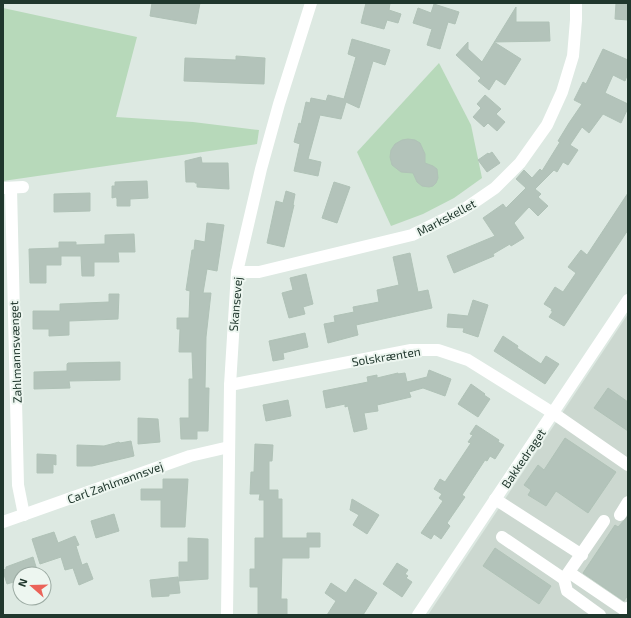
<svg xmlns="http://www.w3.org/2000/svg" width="631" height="618" viewBox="0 0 631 618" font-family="'Exo 2',sans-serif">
<rect width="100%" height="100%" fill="#dde9e2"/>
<path fill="#ccd8d0" d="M628,314V615H428Z"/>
<g fill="#b7d9ba">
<path d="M3,8L137,37L116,117L193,122L259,130L257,144L3,181Z"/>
<path d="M439,63L471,125L482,178L454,198L423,214L391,226L357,152Z"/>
</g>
<g fill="#b3c3ba" stroke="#b0c2b7">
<path d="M152,3H200L196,24L150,16Z"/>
<path d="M366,3H390L389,10L401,14L398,23L387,20L384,29L361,23Z"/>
<path d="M616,3H628V20L615,19Z"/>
<path d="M434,4L459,12L455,24L448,22L440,49L427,45L432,29L413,23L418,8L431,13Z"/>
<path d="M516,7V22H549L550,41L494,42L521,59L505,85L496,79L489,90L478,81L481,78L456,55L468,42V49L482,62Z"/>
<path d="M352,39L390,50L385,65L373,61L359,108L346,102L341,119L320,115L308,159L321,162L318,176L294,171L300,144L294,142L299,123L301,124L306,102L310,103L311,98L326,101L328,95L344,99L356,57L348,54Z"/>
<path d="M603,49L628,60V73L625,81L613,75L605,93L628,104V108L621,123L603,114L589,133L582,127L570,145L578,150L568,165L563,162L557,172L554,170L535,189L541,194L538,197L548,206L538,216L529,207L514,223L524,238L511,246L510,244L493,254L494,256L454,273L447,256L495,236L483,218L503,204L506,208L526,188L516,179L524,170L532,178L540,169L542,171L560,142L558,141L569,123L582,104L574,100L583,82L586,84Z"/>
<path d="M236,56L265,58L264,84L184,81L185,58L236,60Z"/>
<path d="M485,95L501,109L496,114L505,122L497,131L488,123L484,127L473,117L481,108L477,104Z"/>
<path d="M408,139L415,140L420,143L425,154V163L433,166L437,169L438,178L436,183L433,186L429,187L422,186L417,182L413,173L401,172L392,165L390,157L391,150L395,144L402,140Z"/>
<path d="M492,152L500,163L487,172L478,160L488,153L489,154Z"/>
<path d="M201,157L202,163H228L229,189L197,187V183H195V182H186L185,161Z"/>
<path d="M147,181L148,198L130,199V206H117V199L116,197L112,198V186H115V182Z"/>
<path d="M334,182L350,187L337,223L322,218Z"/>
<path d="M286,191L295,194L293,205H294L284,247L267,243L276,201L283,203Z"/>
<path d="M90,193V211L54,212V194Z"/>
<path d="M628,193V230L564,326L549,317L553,311H551L552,309L544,304L555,287L563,292L576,273L568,267L581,250L587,255Z"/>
<path d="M207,223L224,225L217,271L207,269L203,293H211L206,337L205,388H209L208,431H197V439H181L180,418H189V379H193L192,352H179L180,329H177V318H189L190,291L186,290L192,250H194L195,240L205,242Z"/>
<path d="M134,234L135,252H118L119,262H94V276H82L81,256H61V265H46V283H30L29,249L59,248V242H76V245L105,244V235Z"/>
<path d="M410,253L418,292L428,290L432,308L356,325L358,335L328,343L324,324L335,322L334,316L354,312L353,307L379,302L377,290L399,285L393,257Z"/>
<path d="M306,274L313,304L303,307L305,314L289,318L282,293L293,290L290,278Z"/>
<path d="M109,294H119L118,319L69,321V335L49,336V329H33V311H60V304L109,302Z"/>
<path d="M473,300L488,305L478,337L463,332L464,328L447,327L448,314L468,316Z"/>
<path d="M305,333L308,347L283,353L284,359L273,361L269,341Z"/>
<path d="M503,336L518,346L517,348L541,364L546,356L559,364L545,384L494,351Z"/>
<path d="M120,362V380L69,381L70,388L34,389V372L67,371V364L68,363Z"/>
<path d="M429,370L451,379L445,396L423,388L409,392L411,397L377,405L378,411L364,413L367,429L354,432L348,406L345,407V404L326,408L323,391L368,382L367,377L377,375V378L398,373V374L405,373L407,382L427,377Z"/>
<path d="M471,384L485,394L484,395L490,399L478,417L458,404Z"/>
<path d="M608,388L628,402V431L594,408Z"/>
<path d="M288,400L291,416L266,421L263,405Z"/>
<path d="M138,418L158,419L160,442L138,444Z"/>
<path d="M476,425L499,440L498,442L504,445L495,459L490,456L487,461L485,460L462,495L465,497L447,523L450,526L441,539L434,534L431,539L421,533L443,501L439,498L442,494L434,489L440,479L445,482L471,443L468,442L473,435L470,434Z"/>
<path d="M565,438L616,472L588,513L556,491L546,506L528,495L531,490L524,485L538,465L544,470Z"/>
<path d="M131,441L134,456L92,466H77V445L104,446L119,442L120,443Z"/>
<path d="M255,444L273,445L272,461H269V490H278V499H282V538H307V533H320V547H309V558H282L281,599H287V615H258V587H250V569H255V538H264V500H259L260,494H250L251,472H254Z"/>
<path d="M37,454L56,455V465L53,464V473H37Z"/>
<path d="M163,479H188L185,527H161V500H141V489H163Z"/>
<path d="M352,499L379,515L367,534L353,525L359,515L350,510Z"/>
<path d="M114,514L119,531L96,538L91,521Z"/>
<path d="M628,516V595L624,601L583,573L615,525L618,527Z"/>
<path d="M54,532L58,543L75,536L79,545L76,546L82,565L87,563L93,579L79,585L73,568L65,570L61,557L40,564L32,539Z"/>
<path d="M188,538L208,539V579L179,581V562H188Z"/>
<path d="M495,548L551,586L539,604L483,566Z"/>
<path d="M33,557L37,570L26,574H20V580L7,584L3,571V570L6,569V567Z"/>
<path d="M397,563L408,570L405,574L408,576L406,578L412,582L402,597L383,584Z"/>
<path d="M178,577L180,593L169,594V596L152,597L150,580Z"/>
<path d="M355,579L377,593L363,615H327L336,601L325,593L331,583L346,593Z"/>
</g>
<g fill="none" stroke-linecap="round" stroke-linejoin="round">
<g stroke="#fff" stroke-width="12">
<path d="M3,188L23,187"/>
<path d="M11,188L18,485L24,515"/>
<path d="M237,272H259L412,235L463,210L495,188L520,163L547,125L562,92L573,56L576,20V3"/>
<path d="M230,385L411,350H438L468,360L553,413L628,465"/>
<path d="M495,499L582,555"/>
<path d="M620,515L628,502"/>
<path d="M3,522L190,456L229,447"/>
<path d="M502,537L564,579L604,521"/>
<path d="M570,573L623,609L628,608"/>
<path d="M564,579L567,591L600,615"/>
<path d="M227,615L230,385L237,272L261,169L279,104L311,3"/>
<path d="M418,615L628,300"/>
</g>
</g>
<g text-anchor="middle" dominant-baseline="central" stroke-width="4" stroke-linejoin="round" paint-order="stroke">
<g font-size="12" fill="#20372d" stroke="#edf6f0">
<text transform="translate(446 217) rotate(-28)">Markskellet</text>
<text transform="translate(235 304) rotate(-85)">Skansevej</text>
<text transform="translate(15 352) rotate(-92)">Zahlmannsvænget</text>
<text transform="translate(386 356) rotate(-9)">Solskrænten</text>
<text transform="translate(523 458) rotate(-56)">Bakkedraget</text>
<text transform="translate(115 482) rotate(-20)">Carl Zahlmannsvej</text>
</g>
</g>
<rect width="631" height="618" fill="none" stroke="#20372d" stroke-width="8"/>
<g transform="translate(32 586) rotate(290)"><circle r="19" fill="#edf6f0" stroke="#9baaa2"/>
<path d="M0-3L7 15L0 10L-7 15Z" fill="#eb6359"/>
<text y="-6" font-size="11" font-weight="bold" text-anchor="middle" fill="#20372d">N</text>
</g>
</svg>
